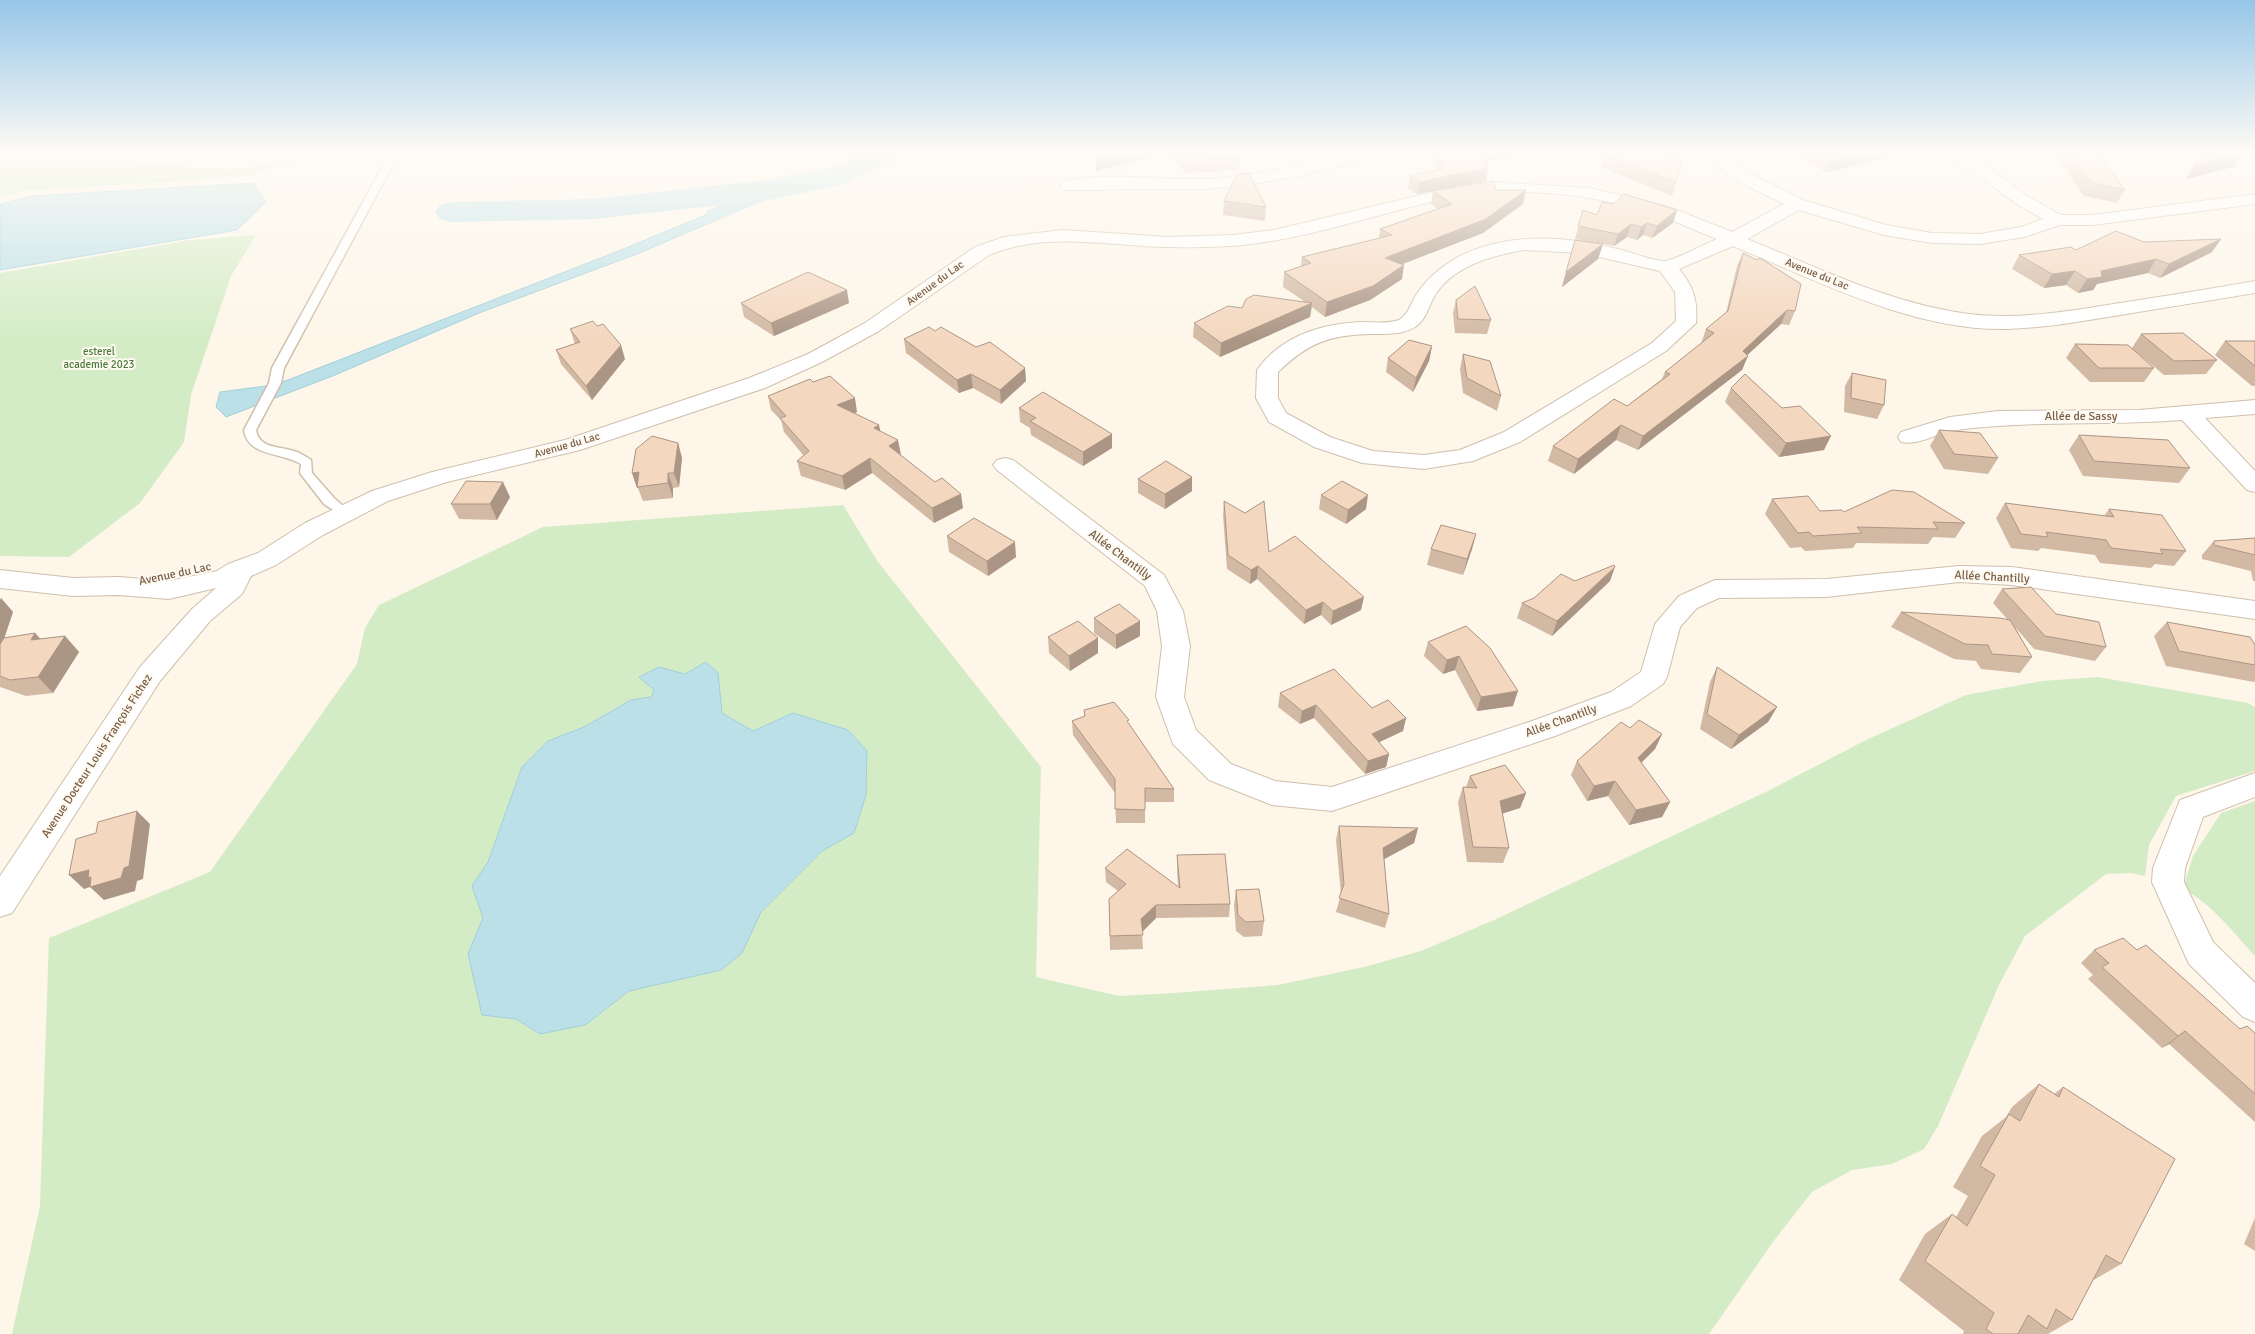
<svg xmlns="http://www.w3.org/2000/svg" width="2255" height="1334" viewBox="0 0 2255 1334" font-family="Signika,sans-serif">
<rect width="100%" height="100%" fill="#fdf6e9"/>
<g fill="#d4ecc6">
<path d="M0,153H115L135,162L229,170L320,155L243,177L24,191L0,196Z"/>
<path d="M256,235L231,276L191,395L184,442L140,503L69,557L0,556V273L191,240Z"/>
<path d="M843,505L878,562L1041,767L1036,977L1119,996L1174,993L1278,985L1364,967L1421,951L1494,920L1770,790L1866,740L1966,695L2042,681L2098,677L2248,703L2255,707V771L2176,796L2149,845L2145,876L2131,873L2106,874L2025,936L1999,985L1938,1126L1924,1149L1892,1164L1852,1170L1812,1192L1773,1242L1709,1334H12L40,1206L49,938L210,872L357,664L365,628L379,605L543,527Z"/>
<path d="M2255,801V956C2233,932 2212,904 2183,889L2193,856L2221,813Z"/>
</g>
<g fill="#bce0e8" stroke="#a2cfdb">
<path d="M253,183L266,202L237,230L0,270V204L33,196Z"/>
<path d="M751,196L761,201L637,254L479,313L335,375L226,417L216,407L220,392L266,386L288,380L626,248Z"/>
<path d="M494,205H517L509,218L451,215L454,210Z"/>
<path d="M706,662L718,673L722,713L753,731L793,713L848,730L867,751L866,795L854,833L822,851L761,912L742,953L721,970L629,991L585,1025L540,1034L516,1019L482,1015L468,954L483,918L472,886L488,862L522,767L548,741L584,727L631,700L651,697L654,690L639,677L659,667L685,674Z"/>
</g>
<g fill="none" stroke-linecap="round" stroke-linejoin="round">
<path fill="#bce0e8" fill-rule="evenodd" d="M775,183L782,185L785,189L782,193L722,218L715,220L708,218L705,214L708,210Z"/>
<path fill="#bce0e8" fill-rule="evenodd" d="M859,153H900L896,160L845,184L775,199L594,219L452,222L440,219L435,212L440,205L452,202L594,199L775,179L825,169Z"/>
<defs>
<path id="service" d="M390,153H399L284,368L281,383L256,430C259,449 279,446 294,451C301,453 306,457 311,460L312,473L334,498L351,513L344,517L324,504L300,473L301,464C282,452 248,457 244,430L269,383L272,368Z"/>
<g id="minor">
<path d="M1352,153H1383L1381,156L1299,176L1241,186L1203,189L1069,190L1063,189L1060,185L1063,181C1103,172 1159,180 1201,179C1252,178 1302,165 1352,153Z"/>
<path d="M1700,153H1720L1753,175L1803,200L1886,225L1932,233L1980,234L2021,227L2043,219L2015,203L1979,176L1942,153H1964L1976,159L2027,196L2061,215H2093L2255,194V204L2093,225H2060L2024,237L1980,244L1932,243L1884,235L1799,210L1747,239C1819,268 1891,304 1969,314C2020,320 2070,311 2120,303C2165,296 2210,289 2255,281V293C2210,300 2165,308 2120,315C2083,321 2045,328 2007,329C1913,331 1818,281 1733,246L1679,269C1693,286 1698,300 1696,323L1666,351L1520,442L1473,461L1424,469L1362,463L1314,447L1269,422L1256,398L1257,370C1281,336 1321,324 1360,322C1373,322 1387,324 1399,320C1409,314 1411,302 1418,292C1429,276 1446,263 1464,254C1511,233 1564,236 1613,248C1629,251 1648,260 1664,261C1673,261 1707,243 1717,239C1698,232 1680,223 1661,216C1598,194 1514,185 1449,198C1378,213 1304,241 1231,246C1210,247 1189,248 1167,247C1107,246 1046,231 989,255L879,331L822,362L765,388L580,450L447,482L388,501L323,535L276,565L251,576L242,594L210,621L160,681L12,913L0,917V876L140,667L192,609L216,588L169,599L119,595L73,596L0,588V570L73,578L119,577L169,581L217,571L228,564L258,553L305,523L372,491L432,472L565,440L749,378L808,354L865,323L975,247L1004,237L1063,230L1168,237L1233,235L1274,230L1450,188L1490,182L1590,188L1672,208L1732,232L1784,204L1741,183ZM1524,250L1582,253L1660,271L1675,292L1676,321L1652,343L1504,432L1460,450L1424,455L1373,451L1330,437L1286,413L1278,398V372C1308,343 1329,335 1370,334C1385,334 1402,335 1415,327C1427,320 1429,303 1437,292C1456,265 1494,255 1524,250Z"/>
<path d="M2255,400V414L2205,418L2255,471V492L2247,490L2182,420C2107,426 2031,420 1956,430C1938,432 1920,446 1901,442L1898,437L1901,432L1950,417L1998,411L2139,410Z"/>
<path d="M1005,458L1013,460L1164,575L1183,611L1190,646L1184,697L1196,730L1231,764L1275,781L1332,787L1535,720L1611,692L1641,672L1655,624L1679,596L1715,580L1826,579L1959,566L2012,567L2255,601V619L2012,585L1959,582L1826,597L1719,598L1697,608L1680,627L1667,677L1663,684L1631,706L1555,736L1332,811L1272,805L1209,780L1173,744L1156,697L1162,646L1157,611L1145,586L997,470L993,465L997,460Z"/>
<path d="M2255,773V797L2203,817L2185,868L2184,882L2213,942L2255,983V1022L2243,1017L2189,964L2152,882L2153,868L2180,800Z"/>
</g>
</defs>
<use href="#service" stroke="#d0bfad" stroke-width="3"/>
<use href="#minor" stroke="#d0bfad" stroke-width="2"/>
<use href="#service" fill="#fff" fill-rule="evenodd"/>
<use href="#minor" fill="#fff" fill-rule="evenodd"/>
</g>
<g fill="#d2b9a4">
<path d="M1168,153H1238L1240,157L1239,170L1186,173Z"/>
<path d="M1431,153H1524L1486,161V181L1438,190H1496L1523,204L1483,233L1402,264V279L1370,300L1325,317L1312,307L1310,317L1220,357L1193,337L1194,323L1242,308L1304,301L1283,287L1284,272L1301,266L1302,257L1379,238L1380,229L1437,209L1431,204L1433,191L1417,194L1408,188L1410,175L1437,170Z"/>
<path d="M1605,153L1676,182L1672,196L1601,167Z"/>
<path d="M1791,153H1893L1891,157L1826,172Z"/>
<path d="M2054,153H2097L2125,190L2117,203L2084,196Z"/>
<path d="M1224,201L1266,207L1265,221L1223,215Z"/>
<path d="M1613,204L1677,210L1673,223L1652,238L1643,235L1637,240L1627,237L1614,246L1603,244L1598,259L1562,287L1575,240L1599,244L1575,239L1583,210L1597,215Z"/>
<path d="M2221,239L2212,252L2160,278L2148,273L2097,284L2093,290L2078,293L2066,285L2044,288L2012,269L2019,255L2076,250L2144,242Z"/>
<path d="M1743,253L1795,311L1789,325L1781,324L1747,355L1742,370L1638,450L1616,440L1574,474L1548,461L1553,446L1627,406L1662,379L1665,372L1701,344L1706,329L1726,313L1737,266Z"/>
<path d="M1456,300L1491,320L1487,334L1455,333L1453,313Z"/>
<path d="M741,303H849L774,336L744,317Z"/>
<path d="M570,329L625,359L592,400L561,364L556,350L575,344Z"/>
<path d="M935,331L1025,368L1026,381L1001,404L973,388L959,393L906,353L904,339Z"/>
<path d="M2141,334L2217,360L2206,374L2164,375L2134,350L2154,368L2144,382H2090L2066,358L2075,344L2132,348Z"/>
<path d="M2225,341H2255V386H2252L2215,355Z"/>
<path d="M1432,346L1429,361L1413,392L1386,372L1388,358Z"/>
<path d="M1463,354L1501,396L1497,411L1463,393L1460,369Z"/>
<path d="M1852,373L1884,405L1877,419L1844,412L1845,386Z"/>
<path d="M813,382L857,412L855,413L880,431L901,455L963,508L934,523L872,473L845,490L801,476L797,461L804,456L784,432L781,420L771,410L768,396Z"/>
<path d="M1731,388L1824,450L1779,457L1725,402Z"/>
<path d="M1019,408L1112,448L1083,466L1031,435L1030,428L1020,422Z"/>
<path d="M1939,430L1998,458L1988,474L1944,469L1930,446Z"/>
<path d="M2079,435L2190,468L2179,483L2083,476L2069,450Z"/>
<path d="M678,443L682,458L679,487L673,488V498L643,501L632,473Z"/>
<path d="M1138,479L1192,491L1165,509L1138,493Z"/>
<path d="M1321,495L1366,509L1346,524L1319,509Z"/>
<path d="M510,497L497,520L459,519L451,504Z"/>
<path d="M1772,499L1820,511L1844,512L1965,523L1955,538L1933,537L1928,544L1856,543L1853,548L1805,551L1801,547L1790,548L1765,514Z"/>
<path d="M1224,501L1269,552L1361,610L1331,625L1321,615L1304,624L1257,579L1250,584L1227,569L1223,515Z"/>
<path d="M2005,503L2104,516L2109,509L2186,551L2174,566L2155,564L2151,568L2100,563L2095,555L2041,548L2038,551L2011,548L1996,518Z"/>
<path d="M1476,534L1472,549L1463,575L1427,565L1431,549Z"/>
<path d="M947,536L1016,557L988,576L949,552Z"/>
<path d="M2255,538V581H2253L2251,571L2202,559V555L2214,541Z"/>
<path d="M1575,581H1610L1552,636L1517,618L1522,603Z"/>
<path d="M2002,589L2056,614L2106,647L2095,661L2034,649L2015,627L2032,657L2020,673L1981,669L1976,661L1954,659L1891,627L1901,612L2008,620L1993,603Z"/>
<path d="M1,598L13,612L4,638L35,633L40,639L65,636L79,652L53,693L26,696L0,687Z"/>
<path d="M1094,618L1140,636L1116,649L1094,633Z"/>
<path d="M2167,622L2255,643V681L2254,682L2166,666L2154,636Z"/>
<path d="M1466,626L1513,706L1477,711L1455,670L1443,674L1424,656L1428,642Z"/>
<path d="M1048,637L1098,638V653L1070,671L1049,653Z"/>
<path d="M1717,667L1777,707L1768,722L1731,749L1700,729L1710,682Z"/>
<path d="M1280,693L1372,708L1406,718L1403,731L1379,742L1389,754L1386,767L1365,774L1314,718L1300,724L1278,707Z"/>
<path d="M1084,710L1129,725L1174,789V802H1145V823H1116L1115,793L1073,735L1072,721L1084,716Z"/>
<path d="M1630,728L1662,734L1655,749L1641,763L1670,802L1662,817L1629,825L1608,796L1587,801L1571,775L1577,761Z"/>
<path d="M1470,776L1526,793L1520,808L1502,813L1509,848L1503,863L1467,862L1458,802L1463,787H1466Z"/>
<path d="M1339,826L1418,828L1414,843L1384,859L1389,914L1385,928L1336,912L1341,894L1336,840Z"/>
<path d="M1177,855L1230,904L1229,917L1156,918L1142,932L1143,949L1110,950L1109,899L1118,891L1106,882L1105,868L1178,887L1177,869Z"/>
<path d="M1236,890L1264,921L1262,936L1244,937L1236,931L1234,905Z"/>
<path d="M2094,950H2137L2240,1029L2255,1033V1122L2169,1044L2162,1048L2088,979L2093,975L2081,963Z"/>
<path d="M2039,1084L2054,1094L2063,1087L2121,1264L2092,1281L2072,1320L2048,1334H1963L1964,1331L1899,1280L1925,1234L1952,1214L1956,1217L1968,1196L1953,1187L1982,1136L2006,1117L2012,1107Z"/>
<path d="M2255,1218V1251L2244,1244Z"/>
</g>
<g fill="#ab9686">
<path d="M1114,153H1149L1148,158L1096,171V158Z"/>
<path d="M1482,153H1524L1480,163Z"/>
<path d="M1863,153H1893L1891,157L1826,172L1831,161Z"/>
<path d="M2244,153L2234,167L2186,179L2194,165Z"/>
<path d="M1488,168L1486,181L1417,194L1419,182Z"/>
<path d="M1526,190L1523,204L1483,233L1382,272L1385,258Z"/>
<path d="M1677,210L1673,223L1652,238L1657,226Z"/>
<path d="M1647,223L1643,235L1637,240L1641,227Z"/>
<path d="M1631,224L1627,237L1614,246L1618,234Z"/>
<path d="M2221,239L2212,252L2160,278L2169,264Z"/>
<path d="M1603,244L1598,259L1562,287L1566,272Z"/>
<path d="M2156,259L2148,273L2097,284L2093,290L2078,293L2087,279L2101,271Z"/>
<path d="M1404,265L1402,279L1370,300L1325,317L1327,302Z"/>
<path d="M2075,271L2066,285L2044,288L2052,274Z"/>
<path d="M847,290L849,303L774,336L771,323Z"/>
<path d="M1312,303L1310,317L1220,357L1221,343Z"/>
<path d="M1787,310L1781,324L1742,360L1748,356L1742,370L1638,450L1643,436L1743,351Z"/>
<path d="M621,345L625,359L592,400L586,386Z"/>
<path d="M1432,346L1429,361L1413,392L1416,378Z"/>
<path d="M1025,368L1026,381L1001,404L1000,390Z"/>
<path d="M971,374L973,388L959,393L957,380Z"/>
<path d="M855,398L857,412L840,419L837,405Z"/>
<path d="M879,425L882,439L874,428Z"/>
<path d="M1621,425L1616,440L1574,474L1578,459Z"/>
<path d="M1112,434V448L1083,466V452Z"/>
<path d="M1831,436L1824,450L1779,457L1786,443Z"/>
<path d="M898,440L901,455L889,446Z"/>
<path d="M678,443L682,458L679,487L674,473Z"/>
<path d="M870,458L872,473L845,490L842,476Z"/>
<path d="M639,472L638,488H637L632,473Z"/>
<path d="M668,473L673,488V498L668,483Z"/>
<path d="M1192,477V491L1165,509V494Z"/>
<path d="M503,482L510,497L497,520L490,504Z"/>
<path d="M961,494L963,508L934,523L932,508Z"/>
<path d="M1368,495L1366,509L1346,524L1348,510Z"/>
<path d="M1476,534L1472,549L1463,575L1467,559Z"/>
<path d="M1015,542L1016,557L988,576L987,561Z"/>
<path d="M1258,566L1257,579L1250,584L1251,570Z"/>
<path d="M1615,567L1610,581L1552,636L1557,621Z"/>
<path d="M1364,597L1361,610L1331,625L1333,611Z"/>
<path d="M1,598L13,612L0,651V600Z"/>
<path d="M1323,602L1321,615L1304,624L1306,610Z"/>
<path d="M1140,621V636L1116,649V635Z"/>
<path d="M35,633L50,649L31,640Z"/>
<path d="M65,636L79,652L53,693L38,677Z"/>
<path d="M1098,638V653L1070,671L1069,656Z"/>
<path d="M1459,656L1455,670L1443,674L1447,660Z"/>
<path d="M1518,691L1513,706L1477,711L1481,697Z"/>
<path d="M1316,705L1314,718L1300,724L1302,711Z"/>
<path d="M1777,707L1768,722L1731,749L1739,735Z"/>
<path d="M1406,718L1403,731L1369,747L1372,734Z"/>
<path d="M1662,734L1655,749L1631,773L1638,758Z"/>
<path d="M1389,754L1386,767L1365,774L1368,761Z"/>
<path d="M1615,781L1608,796L1587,801L1594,786Z"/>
<path d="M1526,793L1520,808L1495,816L1500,801Z"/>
<path d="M1670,802L1662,817L1629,825L1636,810Z"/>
<path d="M137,811L150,824L143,879L137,881L135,891L104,900L90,887L84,889L69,875Z"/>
<path d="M1418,828L1414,843L1379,862L1383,848Z"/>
<path d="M1156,905V918L1141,933V919Z"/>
<path d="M2185,1031L2169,1044L2162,1048L2178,1036Z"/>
</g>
<g fill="#f4d7bf" stroke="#ab9686">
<path d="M1097,153H1114L1096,158Z"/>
<path d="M1180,153H1238L1240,157L1186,160Z"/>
<path d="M1437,153H1484L1488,168L1419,182L1410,175L1443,169Z"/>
<path d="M1605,153H1663L1683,157L1676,182L1605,154Z"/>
<path d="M1817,153H1863L1831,161Z"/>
<path d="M2070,153H2097L2125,190L2092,183Z"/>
<path d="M2204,153H2243L2194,165Z"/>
<path d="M1249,173L1266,207L1224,201L1237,174Z"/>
<path d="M1493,181L1496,190H1526L1486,219L1385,258L1404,265L1373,286L1327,302L1284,272L1311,263L1302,257L1392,235L1380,229L1452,204L1433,191Z"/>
<path d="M1624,194L1677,210L1657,226L1647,223L1641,227L1631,224L1618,234L1578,226L1583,210L1597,215L1602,202L1613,204Z"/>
<path d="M2116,231L2144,242L2221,239L2169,264L2156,259L2101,271L2102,277L2087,279L2075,271L2052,274L2019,255L2071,247L2076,250Z"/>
<path d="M1575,240L1603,244L1566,272Z"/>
<path d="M1743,253L1757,260L1760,258L1801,284L1795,311L1787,310L1743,351L1748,356L1643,436L1621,425L1578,459L1553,446L1614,399L1627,406L1670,374L1665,372L1714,333L1706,329L1728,311Z"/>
<path d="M808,272L847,290L771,323L741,303Z"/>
<path d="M1475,286L1491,320L1458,319L1456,300Z"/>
<path d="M1254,295L1312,303L1221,343L1194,323L1228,306L1242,308L1246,299Z"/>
<path d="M593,321L597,326L603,324L621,345L586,386L556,350L580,342L570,329Z"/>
<path d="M929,327L935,331L941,327L976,347L990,342L1025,368L1000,390L971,374L957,380L904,339Z"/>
<path d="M2183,333L2217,360L2174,361L2141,334Z"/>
<path d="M1409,340L1432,346L1416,378L1388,358Z"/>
<path d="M2225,341H2255V366Z"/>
<path d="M2075,344L2128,345L2154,368H2099Z"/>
<path d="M1463,354L1490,361L1501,396L1467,378Z"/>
<path d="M1852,373L1886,380L1884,405L1851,398Z"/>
<path d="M1745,374L1782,408L1800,406L1831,436L1786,443L1731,388Z"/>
<path d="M830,376L855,398L837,405L879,425L874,428L898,440L889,446L935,482L942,478L961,494L932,508L870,458L842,476L797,461L809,451L780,418L786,416L768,396L810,379L813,382Z"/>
<path d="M1043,392L1112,434L1083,452L1030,421L1036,418L1019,408Z"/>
<path d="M1939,430L1980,433L1998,458L1954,454Z"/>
<path d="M2079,435L2168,440L2190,468L2094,461Z"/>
<path d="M652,436L678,443L674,473H668V483L637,487L639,472L632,473L636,449Z"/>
<path d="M1166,461L1192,477L1165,494L1138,479Z"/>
<path d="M466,481L503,482L490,504H451Z"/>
<path d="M1342,481L1368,495L1348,510L1321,495Z"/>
<path d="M1892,490L1914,492L1965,523L1933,522L1938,529L1857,527L1862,533L1813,536L1809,532L1798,533L1772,499L1808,496L1820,511L1842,510L1844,512Z"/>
<path d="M1224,501L1245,513L1264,501L1269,552L1295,536L1364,597L1333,611L1323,602L1306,610L1258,566L1251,570L1228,555Z"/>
<path d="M2005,503L2114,517L2109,509L2162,515L2186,551L2160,549L2163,554L2111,548L2106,540L2046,532L2048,537L2021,534Z"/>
<path d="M974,518L1015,542L987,561L947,536Z"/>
<path d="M1441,525L1476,534L1467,559L1431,549Z"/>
<path d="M2255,538V555L2214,545V541Z"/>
<path d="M1614,565L1615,567L1557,621L1522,603L1534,598L1561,574L1575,581Z"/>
<path d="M2031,587L2056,614L2099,622L2106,647L2045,636L2002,589Z"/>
<path d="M1119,604L1140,621L1116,635L1094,618Z"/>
<path d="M1901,612L2000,618L2010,620L2032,657L1992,654L1988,645L1965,644Z"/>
<path d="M1078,621L1098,638L1069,656L1048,637Z"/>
<path d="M2167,622L2250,637L2255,645V665L2179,651Z"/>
<path d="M1466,626L1490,648L1518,691L1481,697L1459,656L1447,660L1428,642Z"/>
<path d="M35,633L31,640L65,636L38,677L10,680L0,676V644L4,638Z"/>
<path d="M1717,667L1777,707L1739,735L1707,714Z"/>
<path d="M1334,669L1372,708L1388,700L1406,718L1372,734L1389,754L1368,761L1316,705L1302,711L1280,693Z"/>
<path d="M1114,702L1129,720L1127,721L1174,789L1145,788V810L1115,809V779L1072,721L1085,716L1084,710Z"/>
<path d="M1639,720L1662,734L1638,758L1670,802L1636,810L1615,781L1594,786L1577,761L1621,722L1630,728Z"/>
<path d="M1505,765L1526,793L1500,801L1509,848L1473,847L1463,787L1477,788L1470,776Z"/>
<path d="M137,811L129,866L124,868L121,878L90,887L91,877L88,878L89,870L69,875L76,839L96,833L98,822Z"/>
<path d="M1339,826L1418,828L1383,848L1389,914L1339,898L1344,884Z"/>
<path d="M1127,849L1180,888L1177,855L1225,854L1230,904L1156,905L1141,919L1143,935L1110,936L1109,899L1126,884L1105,868Z"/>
<path d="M1259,889L1264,921L1246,922L1238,915L1236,890Z"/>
<path d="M2123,938L2137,950L2146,945L2240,1029L2247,1026L2255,1033V1094L2185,1031L2178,1036L2102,967L2109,963L2094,950Z"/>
<path d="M2039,1084L2059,1097L2063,1087L2175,1159L2121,1264L2106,1255L2072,1320L2056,1309L2047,1329L2028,1315L2018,1334H1993L1986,1329L1994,1313L1925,1261L1952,1214L1967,1226L1995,1175L1980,1166L2009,1114L2020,1121Z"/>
</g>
<linearGradient id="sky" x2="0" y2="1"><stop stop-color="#96c6e8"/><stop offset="0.45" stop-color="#fefbf5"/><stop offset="1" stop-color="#fefbf5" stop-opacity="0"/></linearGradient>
<rect width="2255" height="340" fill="url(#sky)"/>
<g text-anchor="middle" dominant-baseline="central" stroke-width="4" stroke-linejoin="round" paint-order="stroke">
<g font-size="11" fill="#795e4b" stroke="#fffaf0">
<text transform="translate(1817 274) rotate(22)">Avenue du Lac</text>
<text transform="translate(935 283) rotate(-36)">Avenue du Lac</text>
<text transform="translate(567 445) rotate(-16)">Avenue du Lac</text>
</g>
<g font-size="11" fill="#4d7a3f" stroke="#fffaf0">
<text x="99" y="351">esterel<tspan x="99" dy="13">academie 2023</tspan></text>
</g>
<g font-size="12" fill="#795e4b" stroke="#fffaf0">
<text x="2081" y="416">Allée de Sassy</text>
<text transform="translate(1120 555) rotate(37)">Allée Chantilly</text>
<text transform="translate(175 574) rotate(-12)">Avenue du Lac</text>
<text transform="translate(1992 577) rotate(3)">Allée Chantilly</text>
<text transform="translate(1561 721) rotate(-20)">Allée Chantilly</text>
<text transform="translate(97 756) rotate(-57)">Avenue Docteur Louis François Fichez</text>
</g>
</g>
</svg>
